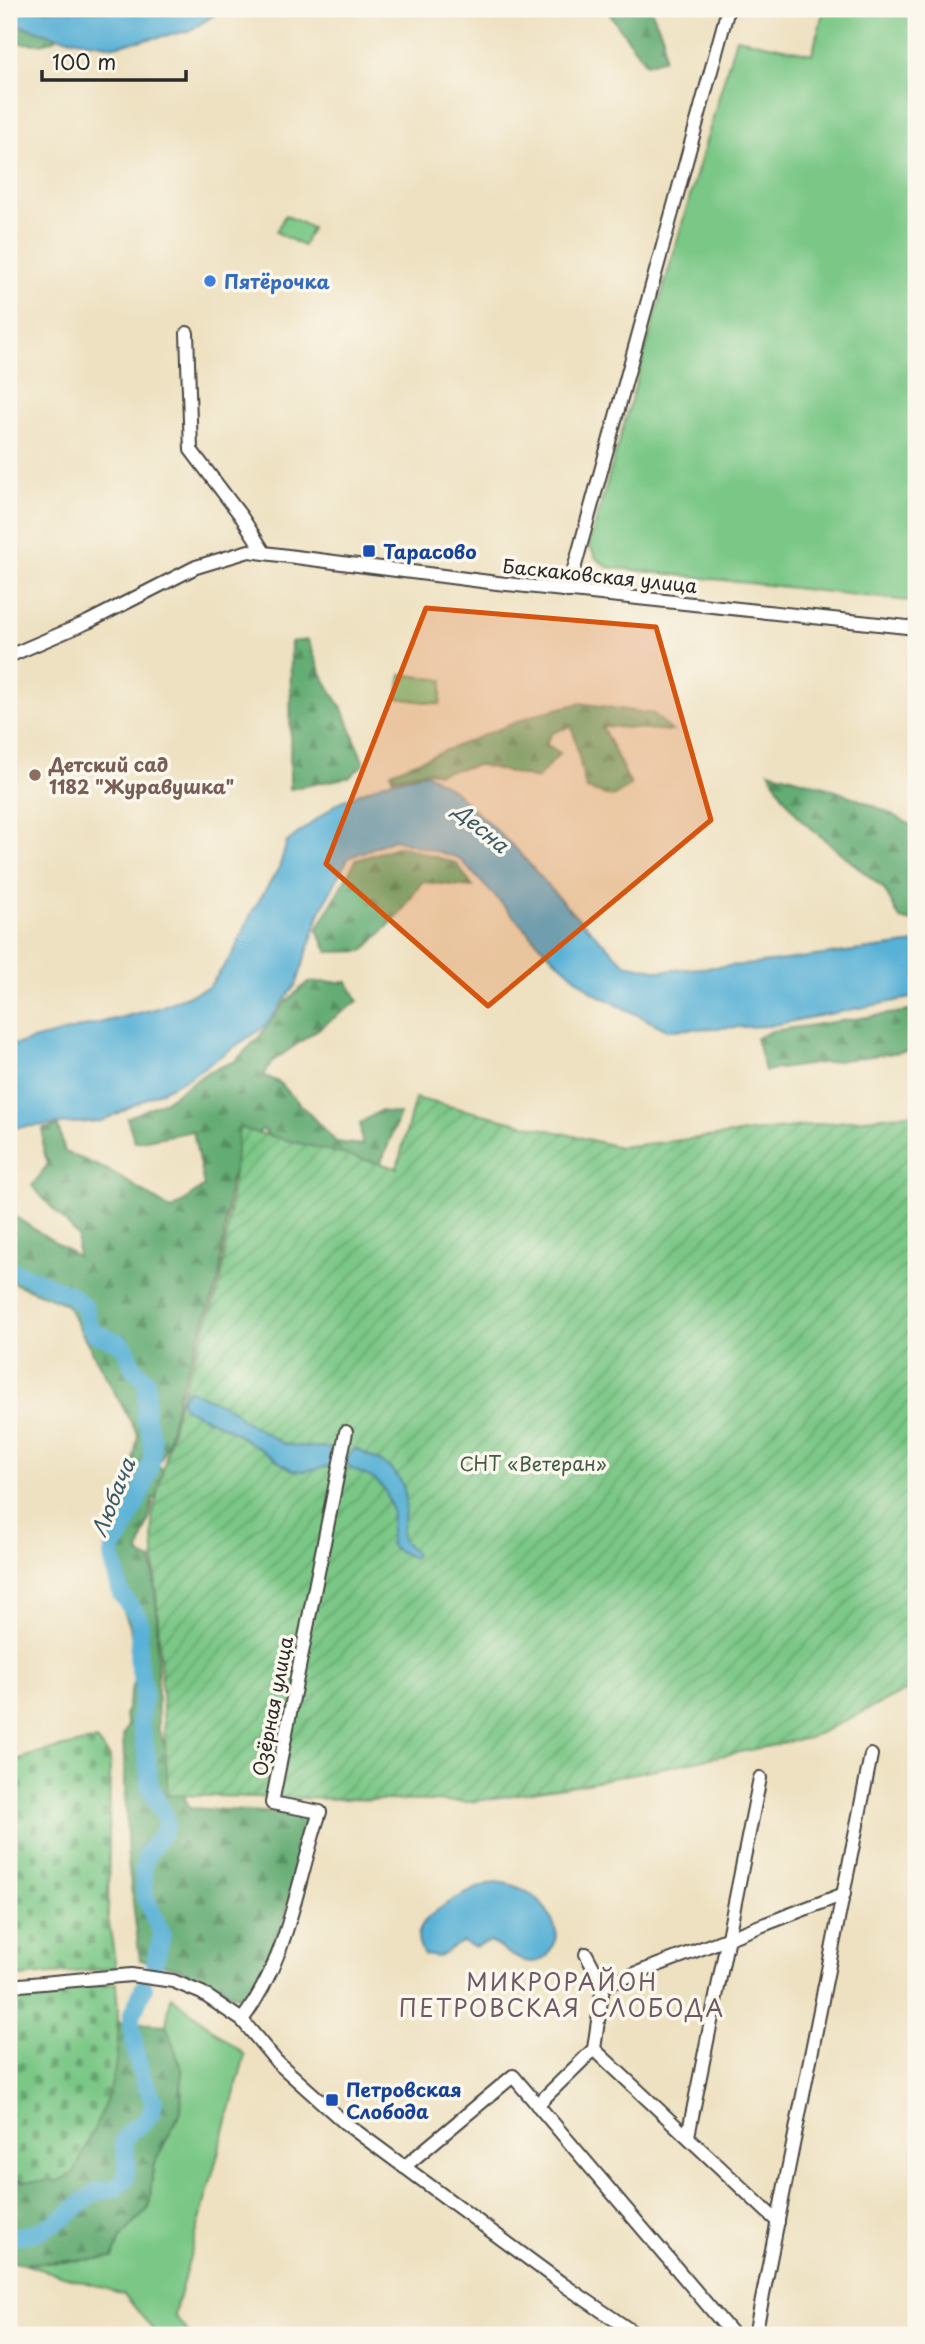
<svg xmlns="http://www.w3.org/2000/svg" width="925" height="2344" viewBox="0 0 925 2344" font-family="'Playpen Sans',sans-serif">
<defs>
<pattern id="forest-firs" width="22" height="20" patternUnits="userSpaceOnUse" patternTransform="scale(1.75)"><rect width="22" height="20" fill="#63ac73"/><path d="M5 1l3.5 6h-7zM16 11l3.5 6h-7z" fill="#528c5f"/></pattern>
<pattern id="cemetery-stones" width="16" height="16" patternUnits="userSpaceOnUse" patternTransform="scale(1.75)"><rect width="16" height="16" fill="#7ac786"/><path d="M2 7V4a2 2 0 0 1 4 0v3zM10 15v-3a2 2 0 0 1 4 0v3z" fill="#64a26e"/></pattern>
<pattern id="garden-furrows" width="10" height="10" patternUnits="userSpaceOnUse" patternTransform="scale(1.75)"><rect width="10" height="10" fill="#7ac786"/><path d="M-1 1l2-2M0 10L10 0M9 11l2-2" fill="none" stroke="#64a26e"/></pattern>
</defs>
<rect width="100%" height="100%" fill="#fbf7ec"/>
<filter id="ink" filterUnits="userSpaceOnUse"><feTurbulence type="fractalNoise" baseFrequency=".0143" numOctaves="2"/><feDisplacementMap in="SourceGraphic" scale="14" xChannelSelector="R" yChannelSelector="G"/><feConvolveMatrix kernelMatrix="1 2 1 2 8 2 1 2 1" color-interpolation-filters="sRGB"/></filter>
<filter id="wash" filterUnits="userSpaceOnUse"><feTurbulence type="fractalNoise" baseFrequency=".00686" numOctaves="4" result="noise"/><feDisplacementMap in="SourceGraphic" scale="28" xChannelSelector="R" yChannelSelector="G"/><feGaussianBlur stdDeviation="1.57" result="paint"/><feColorMatrix in="noise" values="0 0 0 0 0 0 0 0 0 0 0 0 0 0 0 0 0 1.4 0 .05"/><feComposite in="paint" operator="in"/></filter>
<g filter="url(#wash)">
<rect width="100%" height="100%" fill="#eee1c1"/>
<g fill="#7ac786" stroke="#527958" stroke-width="2">
<path d="M824,9H916V602L608,567L596,558L589,545L736,38L812,54Z"/>
<path d="M285,215L312,228L303,246L276,232Z"/>
<path d="M401,674L443,680L440,704L397,698Z"/>
<path d="M171,1996L245,2055L174,2315L190,2335H157L124,2294L23,2264L67,2262L120,2238L149,2208L153,2166L181,2111L182,2070L166,2025Z"/>
</g>
<g fill="url(#forest-firs)" stroke="#476c4f" stroke-width="2">
<path d="M80,9H170L137,12H81Z"/>
<path d="M606,9H651L663,37L664,59L646,64Z"/>
<path d="M9,22L58,37C43,49 26,41 9,43Z"/>
<path d="M308,640L321,673L345,714L364,764L349,777L290,789L291,642Z"/>
<path d="M581,703L654,714L672,731L602,726L631,785L613,797L586,789L572,726L552,733L546,744L560,753L537,779L479,765L438,773L427,771L392,778L391,772L539,713Z"/>
<path d="M769,771C819,784 871,800 916,828V923L900,919L884,889L801,820L781,793Z"/>
<path d="M400,846L456,863L473,887L422,882L399,915L363,951L328,952L317,930L356,860Z"/>
<path d="M308,982H348L358,1001L273,1061L264,1075L280,1083L336,1142L362,1145L360,1123L380,1111L400,1114L377,1173L289,1158L263,1129L249,1139L230,1182L219,1280L178,1396L167,1445L158,1465L177,1487L172,1500L153,1498C151,1518 142,1535 139,1554L152,1561L157,1613L158,1728L189,1808L285,1813L308,1818L282,1927L258,1989L236,1996L177,1968L140,1960L128,1861L123,1736L128,1725L125,1716L134,1680L135,1652L129,1624L107,1570L106,1545L126,1501L138,1435L66,1304L9,1281V1213L77,1256L78,1236L32,1186L48,1164L43,1149V1129L58,1126L65,1152L112,1172L172,1210L204,1186L193,1131L135,1142L127,1118L165,1101L208,1072L235,1061L258,1038L285,1003Z"/>
<path d="M916,1010V1050L765,1071L756,1038L772,1031Z"/>
<path d="M119,2022L166,2025L182,2070L181,2111L153,2166L149,2208L120,2238L113,2258L23,2264L9,2261V2181L26,2182L116,2060Z"/>
</g>
<g fill="url(#cemetery-stones)" stroke="#527958" stroke-width="2">
<path d="M96,1740L110,1757L108,1916L116,1968L9,1978V1762L41,1752Z"/>
<path d="M116,1983C119,2016 120,2049 112,2082C104,2113 86,2144 74,2173L58,2181H9V1993Z"/>
</g>
<path fill="url(#garden-furrows)" stroke="#527958" stroke-width="2" d="M415,1098L620,1147L916,1113V1686L809,1738L582,1784L470,1802L168,1795L152,1517L178,1404L221,1282L239,1128L397,1168Z"/>
<g fill="#58b1d6" stroke="#426e80" stroke-width="2">
<path d="M9,9L137,12L170,9H224L189,31L114,46L58,37L9,22Z"/>
<path d="M426,773L452,789L517,850L566,906L625,964L660,971L754,964L916,943V997L768,1026L667,1030L592,992L546,951L459,858L394,839L348,858L320,912L297,983L264,1027L188,1078L102,1121L9,1128V1046L158,1008L209,987L234,952L252,912L279,868L287,842L339,802L386,782Z"/>
<path d="M189,1390L229,1407L243,1420L282,1443L295,1446L329,1448L332,1456L331,1464L327,1467L304,1471L292,1470L231,1430L184,1408L181,1400L186,1392Z"/>
<path d="M356,1449C384,1463 411,1474 405,1512C404,1521 400,1531 402,1539C405,1546 413,1548 416,1555L413,1558L396,1550L390,1544L392,1510L385,1490L374,1479L350,1468L346,1461L352,1451Z"/>
<path d="M495,1882C526,1884 551,1905 557,1936L547,1957C526,1971 509,1952 490,1942L474,1947L462,1942L437,1957L424,1955C419,1948 416,1937 420,1929C427,1910 476,1887 495,1882Z"/>
</g>
<g fill="none" stroke-linecap="round" stroke-linejoin="round">
<g stroke="#58b1d6" stroke-width="18">
<path d="M9,1269L71,1295L85,1308L89,1326L94,1333L120,1343L127,1351L133,1368L145,1379L147,1388L145,1415L152,1439V1458L144,1485L127,1524L113,1548L112,1557L121,1594L138,1617L140,1625L138,1662L144,1688L140,1723L146,1749L150,1788L165,1817L166,1826L162,1834L147,1854L143,1871L145,1896L162,1935L155,1962"/>
<path d="M9,2238L40,2231L63,2218L96,2192L116,2188L125,2179L127,2165L123,2141L131,2130L142,2124L151,2114L154,2102L143,2079L136,2054L131,2023L132,2014L144,1987"/>
</g>
</g>
</g>
<g filter="url(#ink)">
<g fill="none" stroke-linecap="round" stroke-linejoin="round">
<defs>
<g id="minor">
<path d="M187,333L191,450L241,516L264,552"/>
<path d="M568,591L728,9"/>
<path d="M9,656L88,622L196,567L249,551L497,583L916,628"/>
<path d="M586,1954L603,1986"/>
<path d="M9,1986L131,1975L173,1981L202,1993L242,2020L277,2062L345,2123L564,2285L637,2335"/>
<path d="M242,2020C290,1955 295,1887 320,1812L272,1803L346,1432"/>
<path d="M537,2105L594,2049"/>
<path d="M688,2136L760,1778"/>
<path d="M404,2167L513,2076L733,2335"/>
<path d="M778,2222L594,2049L603,1986L844,1894"/>
<path d="M755,2335L871,1755"/>
</g>
</defs>
<use href="#minor" stroke="#484642" stroke-width="16"/>
<use href="#minor" stroke="#fff" stroke-width="12"/>
</g>
</g>
<path fill="#d5540f" fill-opacity="0.2" stroke="#d5540f" stroke-width="5" stroke-linejoin="round" d="M426,608L656,627L711,820L488,1006L326,864Z"/>
<circle fill="#3f7fe0" stroke="#fbf7ec" stroke-width="2.5" cx="210" cy="281" r="7"/>
<g fill="#1a4fb4" stroke="#fbf7ec" stroke-width="2.5">
<rect x="362" y="544" width="14" height="14" rx="3.5"/>
<rect x="325" y="2093" width="14" height="14" rx="3.5"/>
</g>
<circle fill="#8d6e63" stroke="#fbf7ec" stroke-width="2.5" cx="35" cy="775" r="7"/>
<g text-anchor="middle" dominant-baseline="central" stroke-width="7" stroke-linejoin="round" paint-order="stroke">
<g font-size="19" font-weight="bold" fill="#366cbe" stroke="#fbf7ec" text-anchor="start">
<text x="224" y="281">Пятёрочка</text>
</g>
<g font-size="19" font-weight="bold" fill="#164399" stroke="#fbf7ec" text-anchor="start">
<text x="383" y="551">Тарасово</text>
<text x="346" y="2089">Петровская<tspan x="346" dy="22">Слобода</tspan></text>
</g>
<g font-size="19" fill="#2b2b2b" stroke="#fbf7ec">
<text transform="translate(600 575) rotate(6)">Баскаковская улица</text>
<text transform="translate(272 1706) rotate(-79)">Озёрная улица</text>
</g>
<g font-size="19" font-weight="bold" fill="#785e54" stroke="#fbf7ec" text-anchor="start">
<text x="49" y="764">Детский сад<tspan x="49" dy="22">1182 "Журавушка"</tspan></text>
</g>
<g font-size="19" fill="#435a46" stroke="#fbf7ec">
<text x="533" y="1463">СНТ «Ветеран»</text>
</g>
<g font-size="21" font-style="italic" fill="#3b5a67" stroke="#fbf7ec">
<text transform="translate(482 827) rotate(40)">Десна</text>
<text transform="translate(112 1497) rotate(-68)">Любача</text>
</g>
<g font-size="23" letter-spacing="2" fill="#6e5964" stroke="#fbf7ec">
<text x="562" y="1981">МИКРОРАЙОН<tspan x="562" dy="26">ПЕТРОВСКАЯ СЛОБОДА</tspan></text>
</g>
</g>
<rect width="925" height="2344" fill="none" stroke="#fbf7ec" stroke-width="35"/>
<path d="M42 70v10h144v-10" fill="none" stroke="#2b2b2b" stroke-width="3.5"/>
<text x="52" y="70" font-size="21" fill="#2b2b2b" stroke="#fbf7ec" stroke-width="5" paint-order="stroke">100 m</text>
</svg>
